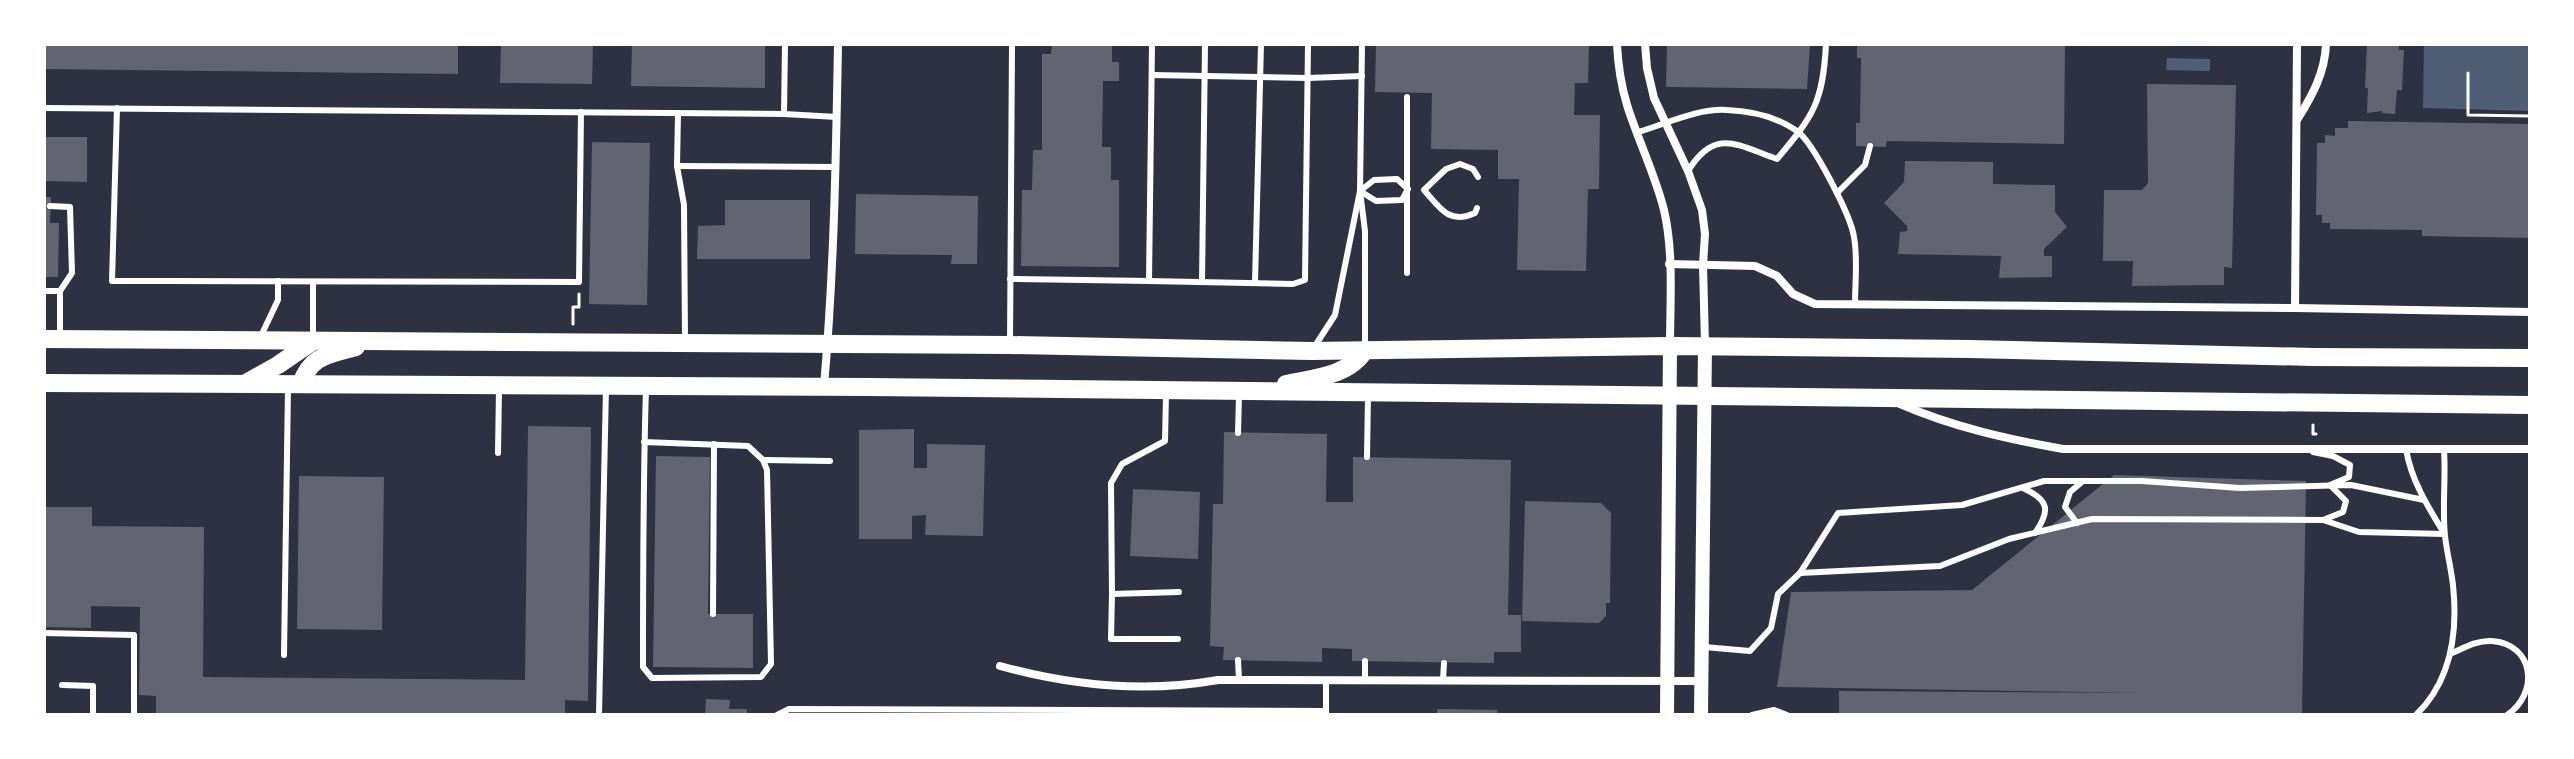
<svg xmlns="http://www.w3.org/2000/svg" width="2574" height="759" viewBox="0 0 2574 759" font-family="'Work Sans',sans-serif">
<rect width="100%" height="100%" fill="#2d3142"/>
<g fill="#4f5d75">
<path d="M2424,44H2530V111L2423,108Z"/>
<path d="M2167,58L2210,59V71L2166,70Z"/>
</g>
<g fill="#626471">
<path d="M44,44H458V74L44,69Z"/>
<path d="M501,44H593L592,84L500,83Z"/>
<path d="M632,44H765V88L631,86Z"/>
<path d="M1052,44H1112V62H1119V81H1103L1102,147H1111V180H1119V267L1021,266L1022,190H1032L1033,150H1042V54H1051Z"/>
<path d="M1376,44H1589L1588,83H1575L1574,115H1600L1599,189H1588L1586,271L1517,270L1519,179H1498V150L1431,149L1432,93L1375,92Z"/>
<path d="M1667,44H1810L1807,89L1666,87Z"/>
<path d="M1857,44H2065L2064,144L1887,141L1886,147L1856,146V123H1860L1861,58H1857Z"/>
<path d="M2367,44H2399V50H2404L2402,90H2397L2395,114L2382,113V111L2367,113L2368,88H2365Z"/>
<path d="M2147,84L2236,85L2232,268L2224,267V285L2132,286L2133,261H2103L2104,190H2142L2148,183Z"/>
<path d="M2348,121L2530,124V238L2422,236V230L2330,229V223H2322V215H2316L2317,143H2325V135L2335,136V128H2348Z"/>
<path d="M44,137H87V182L44,181Z"/>
<path d="M592,142L650,143L647,305L589,304Z"/>
<path d="M1905,161L1993,162V184L2055,185V212L2067,227L2044,249V256H2052V277L1999,278L2001,256L1898,254L1900,232L1907,231V226L1884,203L1904,182Z"/>
<path d="M856,194L978,196L977,264H951L952,255L855,254Z"/>
<path d="M44,197H51L50,223H59L58,277H44Z"/>
<path d="M725,200H810V259H697L698,226L725,225Z"/>
<path d="M528,426L591,427L588,701L565,700V715H156V696L139,695L140,607L91,606V628L44,627V507H92V526L204,527L203,677L525,680Z"/>
<path d="M914,429V468H927V444L985,445L983,536L925,535L926,515L912,516V539H859V430Z"/>
<path d="M1224,432L1327,434L1326,502H1353V457L1511,460L1508,615H1521V652H1494V663L1352,661V649L1322,648V662L1223,660L1224,647L1210,646L1213,504H1223Z"/>
<path d="M656,456L710,457L708,614H753V668L653,667Z"/>
<path d="M2114,475L2306,481L2302,715H1839V691L2144,693L1777,687L1791,592L1972,590Z"/>
<path d="M299,476L384,477L382,630L297,629Z"/>
<path d="M1133,489L1200,492L1198,559L1130,556Z"/>
<path d="M1525,501L1601,503L1611,513L1610,603H1606V616L1599,623L1522,621Z"/>
<path d="M706,699L730,700L729,709H747V715H705Z"/>
<path d="M1437,709L1497,710V715H1437Z"/>
</g>
<g fill="none" stroke-linecap="round" stroke-linejoin="round">
<g stroke="#fff" stroke-width="3">
<path d="M2468,73V115L2530,116"/>
<path d="M573,324V307H579V294"/>
<path d="M2313,425V434H2316"/>
</g>
<g stroke="#fff" stroke-width="6">
<path d="M1362,44L1360,191L1365,231V348"/>
<path d="M1152,75L1308,78L1362,76"/>
<path d="M44,108L784,114L837,117"/>
<path d="M117,108L112,281H167L579,282L581,112"/>
<path d="M678,113L677,166L684,205L685,340"/>
<path d="M784,114L785,44"/>
<path d="M1638,132C1666,124 1698,108 1727,110C1751,111 1777,117 1797,131C1813,142 1851,216 1854,237C1858,259 1855,282 1855,304"/>
<path d="M677,166L836,167"/>
<path d="M1688,171C1715,127 1737,145 1777,159C1814,115 1823,102 1826,44"/>
<path d="M1837,193L1865,165L1870,146"/>
<path d="M50,206L70,207L72,273L60,291"/>
<path d="M1477,208L1475,213C1449,225 1440,208 1424,190L1446,169L1460,164L1473,169L1478,177"/>
<path d="M1407,273V97"/>
<path d="M1010,279L1149,281L1152,44"/>
<path d="M1149,281L1293,284L1305,280L1308,44"/>
<path d="M1202,282L1205,44"/>
<path d="M1255,283L1261,44"/>
<path d="M44,291H60V335"/>
<path d="M313,337V282"/>
<path d="M260,338L278,300V281"/>
<path d="M1010,344L1012,44"/>
<path d="M1313,349L1335,315L1360,191L1374,180L1397,179L1408,189L1402,200L1376,201L1360,191"/>
<path d="M1166,394L1165,441L1122,464L1111,483L1112,594L1179,592"/>
<path d="M1238,433L1239,395"/>
<path d="M644,442L748,446L763,460L767,470L771,664L761,677L652,678L643,667C643,574 643,482 646,389"/>
<path d="M2406,449C2411,480 2428,507 2444,533"/>
<path d="M2313,452L2333,456L2350,465L2349,477L2330,485L2346,501L2343,512L2323,520"/>
<path d="M498,453L499,389"/>
<path d="M1367,457L1368,396"/>
<path d="M763,460L830,461"/>
<path d="M2023,488C2049,500 2051,510 2035,533"/>
<path d="M2077,523L2065,507L2070,492L2083,481"/>
<path d="M1800,573L1940,566L2009,539L2092,519L2323,520L2359,532L2444,534"/>
<path d="M1112,594L1111,639H1178"/>
<path d="M713,614L714,444"/>
<path d="M44,633L134,635V715"/>
<path d="M1704,647L1750,651L1771,628L1778,594L1800,573L1838,513L1962,505L2044,481H2142L2240,488L2351,485L2424,500"/>
<path d="M2450,654C2464,648 2477,640 2492,641C2535,644 2539,694 2507,715"/>
<path d="M284,655L288,388"/>
<path d="M1238,660L1239,680"/>
<path d="M1326,680V715"/>
<path d="M1365,680V661"/>
<path d="M1443,680L1444,663"/>
<path d="M62,685L93,686V715"/>
<path d="M599,715L606,387"/>
<path d="M777,715L789,709L1326,711"/>
<path d="M1752,715L1774,710L1787,715"/>
<path d="M2416,715C2451,681 2458,632 2453,585C2451,568 2447,553 2445,536C2442,508 2446,479 2444,450"/>
</g>
<g stroke="#fff" stroke-width="8">
<path d="M1617,44C1618,65 1621,85 1627,105C1638,140 1655,174 1664,210C1674,253 1670,302 1670,346"/>
<path d="M1645,44L1647,68L1654,98L1688,171L1702,210L1705,234L1703,265L1705,345"/>
<path d="M2297,120C2312,96 2325,73 2326,44"/>
<path d="M1669,264L1755,266L1777,276L1793,294L1815,304L2295,308L2530,312"/>
<path d="M2295,308L2297,44"/>
<path d="M824,386C834,273 836,158 838,44"/>
<path d="M1900,404C1953,427 2007,439 2063,449H2530"/>
<path d="M1000,666C1072,686 1145,693 1218,680L1702,681"/>
</g>
<g stroke="#fff" stroke-width="14">
<path d="M1667,715L1670,346"/>
<path d="M1701,715L1705,346"/>
</g>
<g stroke="#fff" stroke-width="18">
<path d="M44,339L1010,345L1312,351L1670,346L1970,349L2313,357L2530,358"/>
<path d="M44,383L869,387L2530,405"/>
<path d="M246,383L278,365L313,341"/>
<path d="M301,384C311,355 328,355 356,347"/>
<path d="M1286,384C1314,378 1349,376 1365,350"/>
</g>
</g>
<rect width="2574" height="759" fill="none" stroke="#ffffff" stroke-width="92"/>
</svg>
